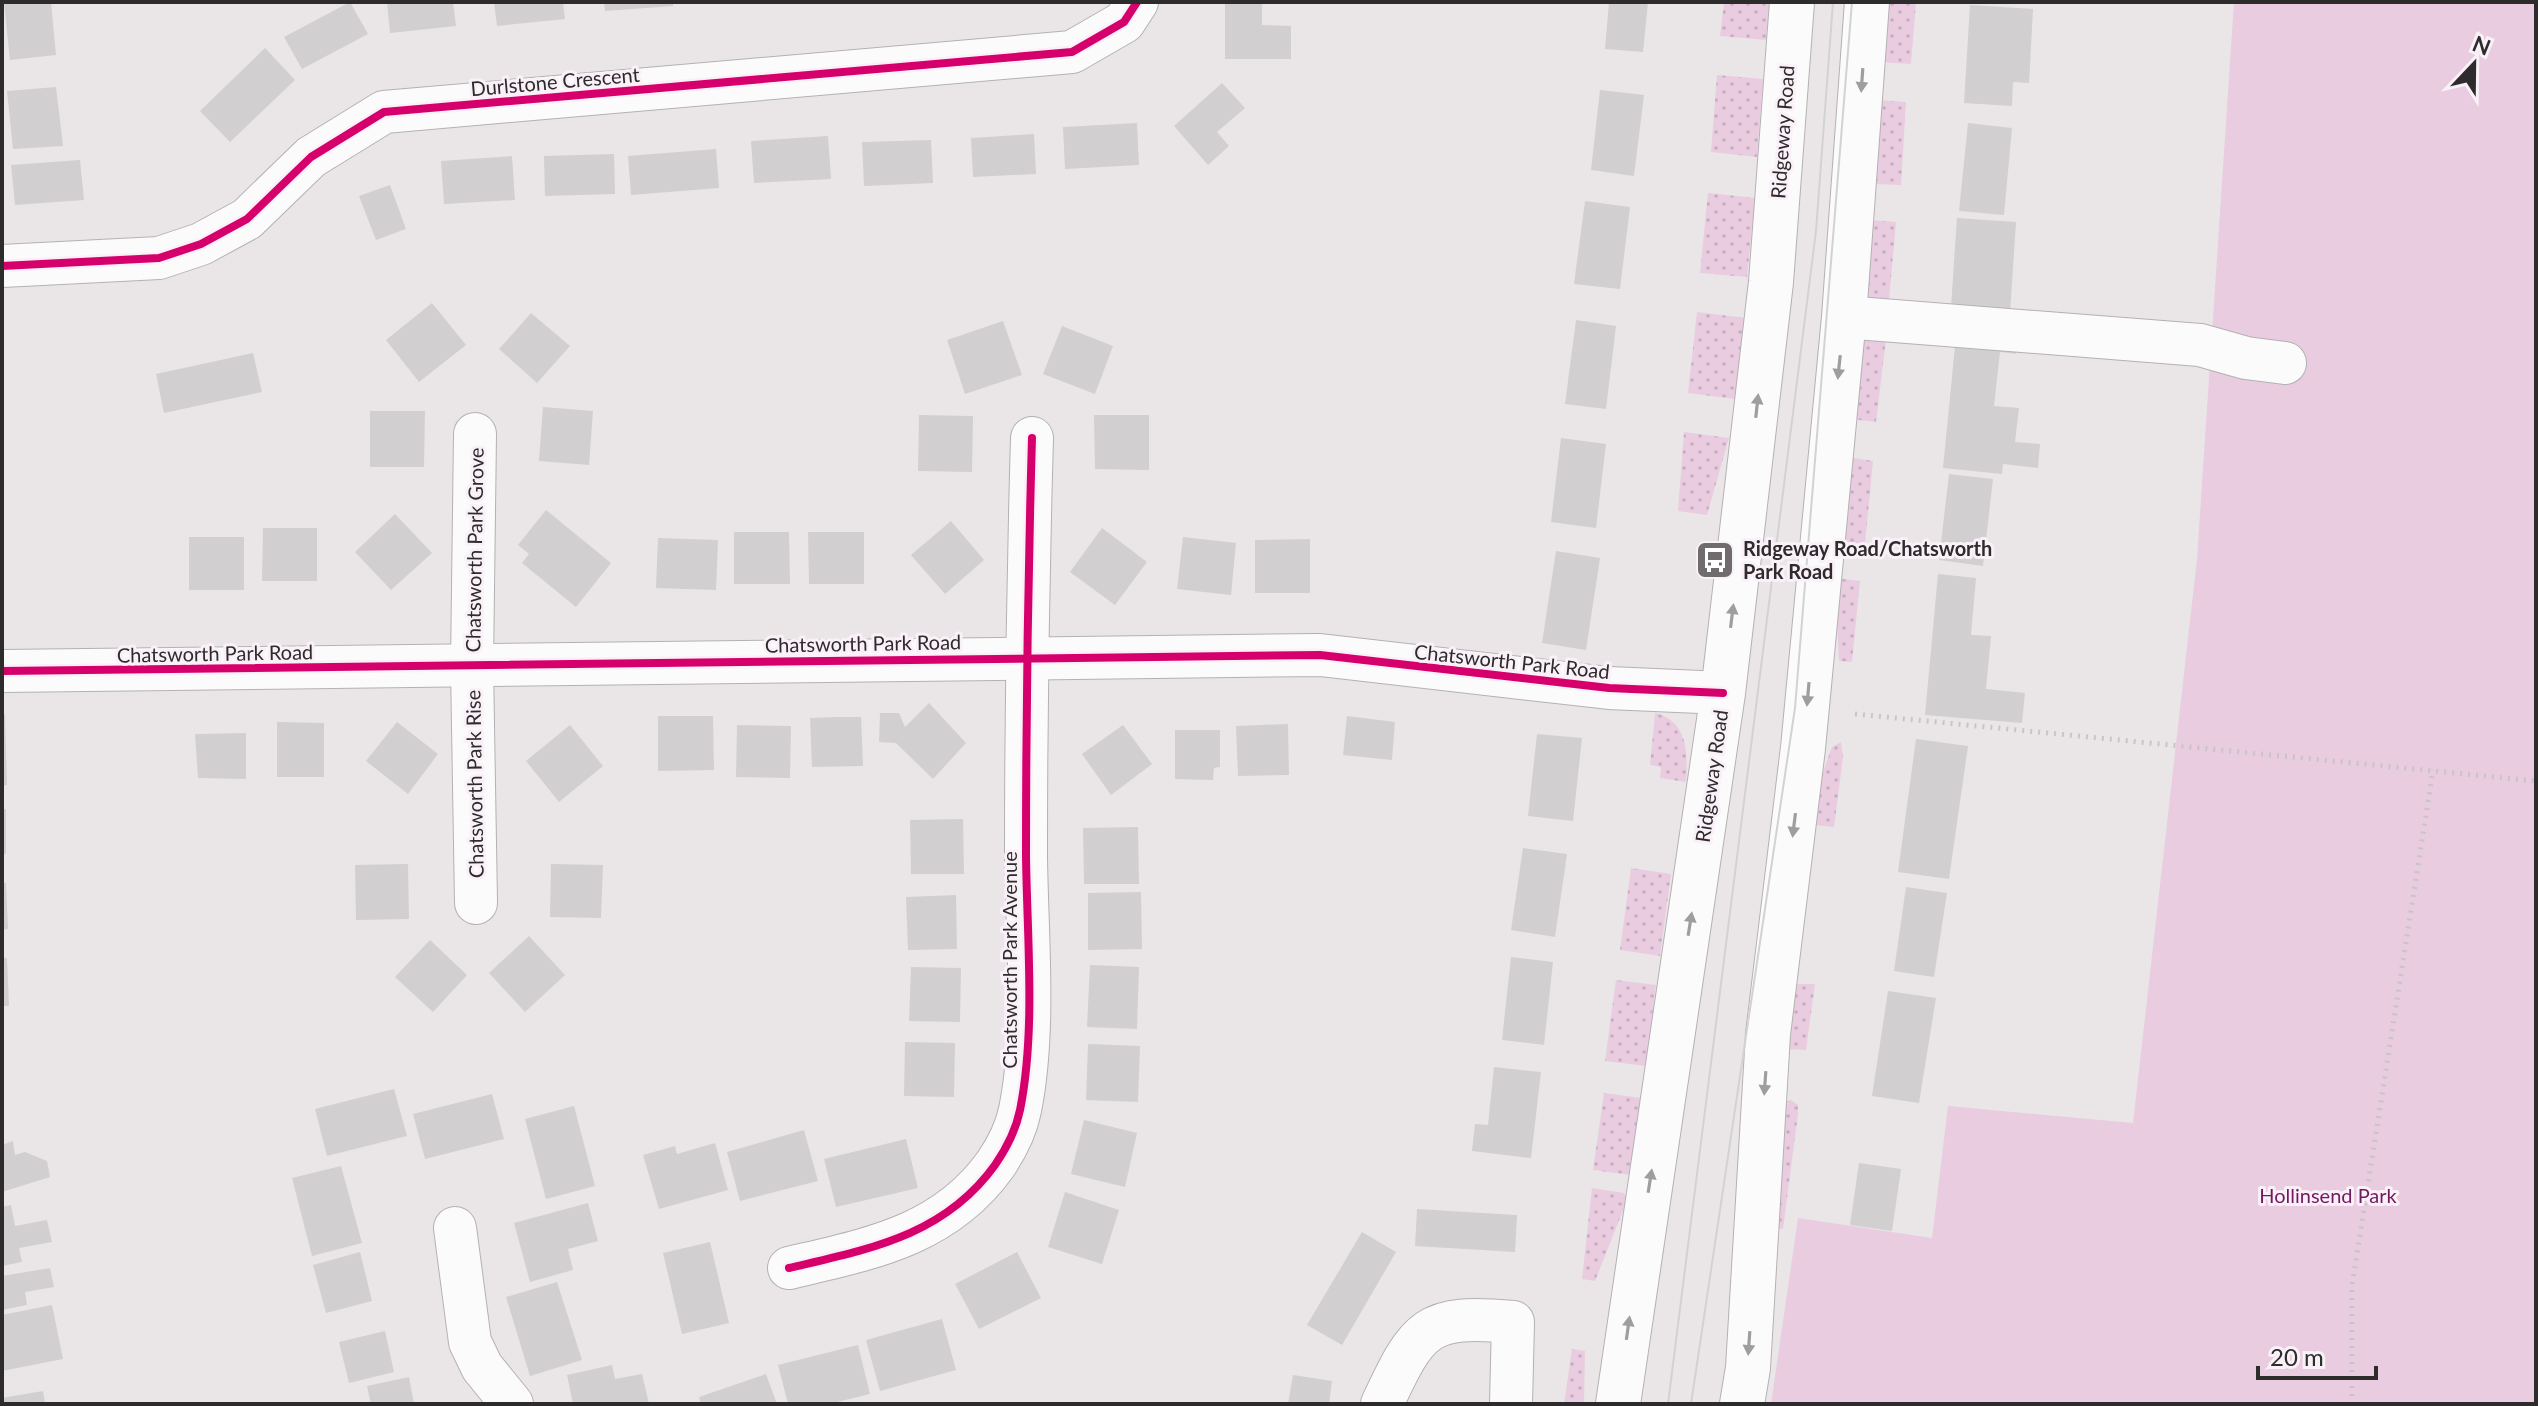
<svg xmlns="http://www.w3.org/2000/svg" width="2538" height="1406" viewBox="0 0 2538 1406" font-family="Lato,sans-serif">
<defs>
<pattern id="grass-dots" width="8" height="8" patternUnits="userSpaceOnUse" patternTransform="scale(2)"><rect width="8" height="8" fill="#e9cce0"/><path d="M2 2h.1M6 6h.1" fill="none" stroke="#c8afc0" stroke-width="1.8" stroke-linecap="round"/></pattern>
</defs>
<rect width="100%" height="100%" fill="#eae6e8"/>
<g fill="url(#grass-dots)">
<path d="M1724,2H1769L1766,40L1720,36Z"/>
<path d="M1884,2H1916L1911,64L1880,62Z"/>
<path d="M1717,75L1763,79L1757,157L1711,152Z"/>
<path d="M1877,100L1906,102L1901,185L1872,184Z"/>
<path d="M1708,193L1755,198L1747,277L1700,273Z"/>
<path d="M1870,220L1896,222L1888,311L1862,308Z"/>
<path d="M1697,312L1745,318L1735,399L1688,393Z"/>
<path d="M1861,336L1886,339L1876,422L1851,419Z"/>
<path d="M1684,432L1729,438L1707,515L1678,511Z"/>
<path d="M1848,457L1873,461L1865,544L1839,541Z"/>
<path d="M1835,578L1860,581L1852,662L1839,661Z"/>
<path d="M1655,713C1688,721 1688,753 1686,782L1660,778L1661,767L1650,765Z"/>
<path d="M1841,742L1843,757L1834,827L1812,825L1816,792L1832,747Z"/>
<path d="M1631,868L1671,874L1660,956L1620,950Z"/>
<path d="M1616,980L1656,985L1646,1066L1605,1061Z"/>
<path d="M1792,984H1815L1806,1050L1786,1049Z"/>
<path d="M1604,1093L1642,1098L1631,1175L1593,1170Z"/>
<path d="M1791,1100L1798,1105V1114L1783,1229L1778,1228L1786,1102Z"/>
<path d="M1592,1188L1624,1193L1628,1198L1595,1281L1582,1279Z"/>
<path d="M1572,1349L1585,1351L1584,1404H1564Z"/>
</g>
<path fill="#e9cce0" d="M2234,2H2536V1404H1771L1798,1218L1932,1238L1948,1106L2133,1123L2197,559Z"/>
<g fill="#d2cfd0">
<path d="M4,2H51L56,55L10,60Z"/>
<path d="M350,2L368,34L302,69L284,37Z"/>
<path d="M387,2H453L456,26L390,33Z"/>
<path d="M494,2H563L565,19L497,26Z"/>
<path d="M604,2H673V6L605,11Z"/>
<path d="M1225,2H1262V25L1291,26V59H1225Z"/>
<path d="M1609,2H1648L1643,52L1605,49Z"/>
<path d="M1970,5L2033,9L2029,83L2013,82L2012,106L1964,103Z"/>
<path d="M265,48L295,80L230,142L200,111Z"/>
<path d="M1222,83L1245,108L1217,132L1229,146L1208,165L1174,126Z"/>
<path d="M56,87L63,146L13,149L7,91Z"/>
<path d="M1600,90L1644,95L1634,176L1591,170Z"/>
<path d="M1137,123L1139,165L1065,169L1063,127Z"/>
<path d="M1968,123L2012,128L2004,215L1959,211Z"/>
<path d="M1034,134L1036,174L973,177L971,138Z"/>
<path d="M828,136L831,179L754,183L751,141Z"/>
<path d="M931,140L933,183L864,186L862,142Z"/>
<path d="M716,149L719,188L631,195L628,156Z"/>
<path d="M614,154L615,194L545,196L544,156Z"/>
<path d="M512,156L515,200L444,204L441,161Z"/>
<path d="M80,160L84,200L15,205L11,165Z"/>
<path d="M390,185L406,229L376,240L359,196Z"/>
<path d="M1585,201L1630,207L1620,289L1574,284Z"/>
<path d="M1957,218L2016,222L2010,313L1950,322Z"/>
<path d="M432,303L466,345L419,382L386,340Z"/>
<path d="M531,313L570,346L537,383L499,349Z"/>
<path d="M1576,320L1616,326L1606,409L1565,404Z"/>
<path d="M1003,321L1022,375L965,394L947,340Z"/>
<path d="M1062,326L1113,346L1095,394L1043,374Z"/>
<path d="M1956,336L2017,343L2016,354L2000,352L1994,406L2019,408L2015,442L2040,444L2038,468L2003,464L2002,474L1943,468Z"/>
<path d="M253,353L262,392L164,413L156,374Z"/>
<path d="M543,407L593,411L589,465L539,461Z"/>
<path d="M370,411H425L424,467H370Z"/>
<path d="M919,415L973,416L972,472L918,471Z"/>
<path d="M1094,415H1149V470L1095,469Z"/>
<path d="M1561,438L1606,444L1596,528L1551,522Z"/>
<path d="M1949,474L1993,479L1983,566L1939,560Z"/>
<path d="M546,510L611,563L576,607L522,563L529,554L518,545Z"/>
<path d="M395,514L432,553L391,590L355,552Z"/>
<path d="M951,521L984,560L945,594L911,555Z"/>
<path d="M263,528H317V581H262Z"/>
<path d="M1102,528L1147,562L1115,605L1070,572Z"/>
<path d="M734,532H789L790,584H734Z"/>
<path d="M808,532H864V584H809Z"/>
<rect x="189" y="537" width="55" height="53"/>
<path d="M1183,537L1236,543L1231,595L1177,589Z"/>
<path d="M658,538L718,540L716,590L656,588Z"/>
<path d="M1310,539V593H1255V540Z"/>
<path d="M1556,551L1600,558L1586,650L1542,643Z"/>
<path d="M1938,574L1976,578L1971,635L1991,636L1986,689L2025,693L2022,723L1925,715Z"/>
<path d="M929,703L966,743L933,779L896,743L879,742L880,713H899L905,727Z"/>
<path d="M2,714H5L7,785L2,786Z"/>
<path d="M658,716H713L714,770L658,771Z"/>
<path d="M1347,716L1395,722L1392,760L1343,755Z"/>
<path d="M836,717H861L863,766L812,767L810,718Z"/>
<path d="M277,722L324,723V777H277Z"/>
<path d="M397,722L438,754L408,794L366,761Z"/>
<path d="M1288,724L1289,775L1238,776L1236,726Z"/>
<path d="M570,725L603,766L559,802L526,761Z"/>
<path d="M737,725L791,726L790,778L736,777Z"/>
<path d="M1123,725L1152,764L1111,795L1082,754Z"/>
<path d="M1175,730H1220V767L1214,768L1213,780L1175,779Z"/>
<path d="M246,733V779L198,778L195,734Z"/>
<path d="M1537,734L1582,738L1573,821L1528,816Z"/>
<path d="M1916,739L1968,746L1949,879L1898,872Z"/>
<rect x="2" y="809" width="4" height="45"/>
<path d="M963,819L964,874H911L910,820Z"/>
<path d="M1138,827L1139,884H1084L1083,828Z"/>
<path d="M1523,848L1567,854L1555,937L1511,930Z"/>
<path d="M408,864L409,919L356,920L355,865Z"/>
<path d="M551,864L603,865L601,918L550,917Z"/>
<path d="M2,883H6L8,929L2,930Z"/>
<path d="M1906,887L1947,893L1934,977L1894,971Z"/>
<path d="M1141,892L1142,949L1088,950V893Z"/>
<path d="M956,895L957,949L908,950L906,897Z"/>
<path d="M529,936L565,975L525,1012L489,973Z"/>
<path d="M430,940L467,975L433,1012L395,977Z"/>
<path d="M1511,957L1553,962L1544,1045L1502,1040Z"/>
<path d="M2,958H7L9,1006H2Z"/>
<path d="M1090,965L1139,967L1137,1029L1087,1027Z"/>
<path d="M911,967L961,968L960,1022L909,1021Z"/>
<path d="M1888,991L1936,998L1919,1103L1872,1096Z"/>
<path d="M905,1042L955,1043L954,1097L904,1096Z"/>
<path d="M1088,1044L1140,1046L1138,1102L1086,1100Z"/>
<path d="M1494,1067L1541,1072L1531,1158L1472,1151L1475,1124L1488,1125Z"/>
<path d="M394,1089L407,1136L327,1156L315,1109Z"/>
<path d="M492,1094L504,1139L425,1159L413,1114Z"/>
<path d="M574,1106L595,1186L546,1199L525,1119Z"/>
<path d="M1084,1120L1137,1133L1125,1187L1071,1174Z"/>
<path d="M804,1130L818,1181L740,1201L727,1152Z"/>
<path d="M906,1139L918,1188L836,1207L824,1159Z"/>
<path d="M13,1141L15,1155L25,1152L47,1161L50,1177L2,1192V1145Z"/>
<path d="M715,1143L728,1190L659,1209L643,1155L675,1146L677,1154Z"/>
<path d="M1859,1163L1901,1169L1892,1231L1850,1225Z"/>
<path d="M341,1166L362,1243L312,1256L292,1178Z"/>
<path d="M1065,1192L1119,1210L1102,1264L1048,1247Z"/>
<path d="M588,1203L598,1241L568,1249L573,1270L530,1282L514,1223Z"/>
<path d="M11,1205L15,1226L47,1220L52,1242L19,1248L22,1262L2,1266V1207Z"/>
<path d="M1417,1209L1517,1215L1515,1252L1415,1246Z"/>
<path d="M1362,1232L1396,1252L1342,1345L1307,1325Z"/>
<path d="M710,1242L729,1323L682,1334L663,1253Z"/>
<path d="M360,1252L372,1301L326,1313L313,1265Z"/>
<path d="M1017,1252L1041,1298L979,1329L955,1284Z"/>
<path d="M50,1268L54,1287L25,1292L27,1305L2,1310V1276Z"/>
<path d="M557,1282L582,1360L530,1376L506,1297Z"/>
<path d="M52,1305L63,1359L2,1371V1315Z"/>
<path d="M942,1319L956,1370L880,1391L866,1340Z"/>
<path d="M385,1331L394,1372L349,1383L339,1342Z"/>
<path d="M858,1345L870,1394L829,1404H788L778,1365Z"/>
<path d="M612,1365L615,1379L642,1374L649,1404H573L567,1375Z"/>
<path d="M766,1374L777,1404H701L699,1397Z"/>
<path d="M1293,1375L1332,1381L1329,1404H1288Z"/>
<path d="M409,1377L414,1404H371L367,1386Z"/>
<path d="M43,1391L45,1404H2V1398Z"/>
</g>
<g fill="none" stroke-linecap="round" stroke-linejoin="round">
<defs>
<g id="minor">
<path d="M2,266L159,258L201,244L247,219L311,157L384,112L1072,52L1124,22L1137,2"/>
<path d="M1844,317L2200,345L2246,358L2285,363"/>
<path d="M475,434L472,666L476,903"/>
<path d="M2,671L1320,655L1609,688L1723,693"/>
<path d="M455,1228L470,1342L482,1367L512,1404"/>
<path d="M789,1268C869,1249 944,1236 995,1165C1006,1149 1016,1130 1020,1110C1036,1031 1027,937 1026,856C1026,717 1028,577 1032,438"/>
<path d="M1382,1404C1418,1327 1426,1314 1513,1322L1511,1404"/>
</g>
<g id="highway">
<path d="M1618,1404L1723,693L1771,282L1792,2"/>
<path d="M1742,1404L1748,1368L1768,1034L1803,748L1844,317L1867,2"/>
</g>
</defs>
<use href="#minor" stroke="#b4b1b3" stroke-width="44"/>
<use href="#highway" stroke="#b4b1b3" stroke-width="46"/>
<g stroke="#c7c5c5" stroke-width="5" stroke-dasharray="2 6" stroke-linecap="butt">
<path d="M1855,714L2536,781"/>
<path d="M2352,1404V1286L2433,770"/>
</g>
<use href="#minor" stroke="#fcfbfc" stroke-width="42"/>
<use href="#highway" stroke="#fcfbfc" stroke-width="44"/>
<g stroke="#d2d2d2" stroke-width="2">
<path d="M1668,1404L1816,231L1833,2"/>
<path d="M1691,1404L1795,708L1852,2"/>
</g>
<defs>
<g id="cycleway">
<path d="M2,266L159,258L201,244L247,219L311,157L384,112L1072,52L1124,22L1137,2"/>
<path d="M2,671L1320,655L1609,688L1723,693"/>
<path d="M789,1268C869,1249 944,1236 995,1165C1006,1149 1016,1130 1020,1110C1036,1031 1027,937 1026,856C1026,717 1028,577 1032,438"/>
</g>
</defs>
<use href="#cycleway" stroke="#f9f1f7" stroke-width="13"/>
<use href="#cycleway" stroke="#d6006c" stroke-width="8"/>
</g>
<defs><path id="oneway-solid" d="M-6-.8H1V-3.2L6.5 0L1 3.2V.8H-6Z" transform="scale(2)"/></defs>
<g fill="#9f9d9f">
<use href="#oneway-solid" transform="translate(1862 80) rotate(94)"/>
<use href="#oneway-solid" transform="translate(1839 367) rotate(96)"/>
<use href="#oneway-solid" transform="translate(1757 406) rotate(-84)"/>
<use href="#oneway-solid" transform="translate(1732 616) rotate(-83)"/>
<use href="#oneway-solid" transform="translate(1808 694) rotate(95)"/>
<use href="#oneway-solid" transform="translate(1794 825) rotate(97)"/>
<use href="#oneway-solid" transform="translate(1690 924) rotate(-81)"/>
<use href="#oneway-solid" transform="translate(1765 1083) rotate(94)"/>
<use href="#oneway-solid" transform="translate(1650 1181) rotate(-81)"/>
<use href="#oneway-solid" transform="translate(1628 1328) rotate(-82)"/>
<use href="#oneway-solid" transform="translate(1749 1343) rotate(94)"/>
</g>
<defs>
<symbol id="bus-square" viewBox="-11 -11 22 22"><rect x="-9" y="-9" width="18" height="18" rx="4" fill="#706c6e" stroke="#f9f1f7"/><path d="M-5-6H5V4H4V6H2V4H-2V6H-4V4H-5ZM-3.5-4V0h7V-4ZM-3.5 1.2v1.5H-2V1.2ZM2 1.2v1.5H3.5V1.2Z" fill="#fff"/></symbol>
</defs>
<g fill-rule="evenodd">
<use href="#bus-square" x="1693" y="538" width="44" height="44"/>
</g>
<g text-anchor="middle" dominant-baseline="central" stroke-width="6" stroke-linejoin="round" paint-order="stroke">
<g font-size="20" fill="#2e2b2d" stroke="#f9f1f7">
<text transform="translate(555 81) rotate(-5)">Durlstone Crescent</text>
<text transform="translate(1782 132) rotate(-86)">Ridgeway Road</text>
<text transform="translate(474 550) rotate(-89)">Chatsworth Park Grove</text>
<text transform="translate(863 643) rotate(-1)">Chatsworth Park Road</text>
<text transform="translate(215 653) rotate(-1)">Chatsworth Park Road</text>
<text transform="translate(1512 661) rotate(6)">Chatsworth Park Road</text>
<text transform="translate(1711 776) rotate(-82)">Ridgeway Road</text>
<text transform="translate(474 784) rotate(-91)">Chatsworth Park Rise</text>
<text transform="translate(1009 960) rotate(-90)">Chatsworth Park Avenue</text>
</g>
<g font-size="20" font-weight="bold" fill="#2e2b2d" stroke="#f9f1f7" text-anchor="start">
<text x="1743" y="548">Ridgeway Road/Chatsworth<tspan x="1743" dy="23">Park Road</tspan></text>
</g>
<g font-size="20" fill="#731961" stroke="#f9f1f7">
<text x="2328" y="1195">Hollinsend Park</text>
</g>
</g>
<rect width="2538" height="1406" fill="none" stroke="#2e2b2d" stroke-width="8"/>
<g transform="translate(2474 64) rotate(22)" stroke="#f9f1f7" stroke-width="6" paint-order="stroke">
<path d="M0-6L14 30L0 20L-14 30Z" fill="#2e2b2d"/>
<text y="-12" font-size="22" font-weight="bold" text-anchor="middle" fill="#2e2b2d">N</text>
</g>
<path d="M2258 1366v12h118v-12" fill="none" stroke="#2e2b2d" stroke-width="4"/>
<text x="2270" y="1366" font-size="24" fill="#2e2b2d" stroke="#f9f1f7" stroke-width="6" paint-order="stroke">20 m</text>
</svg>
